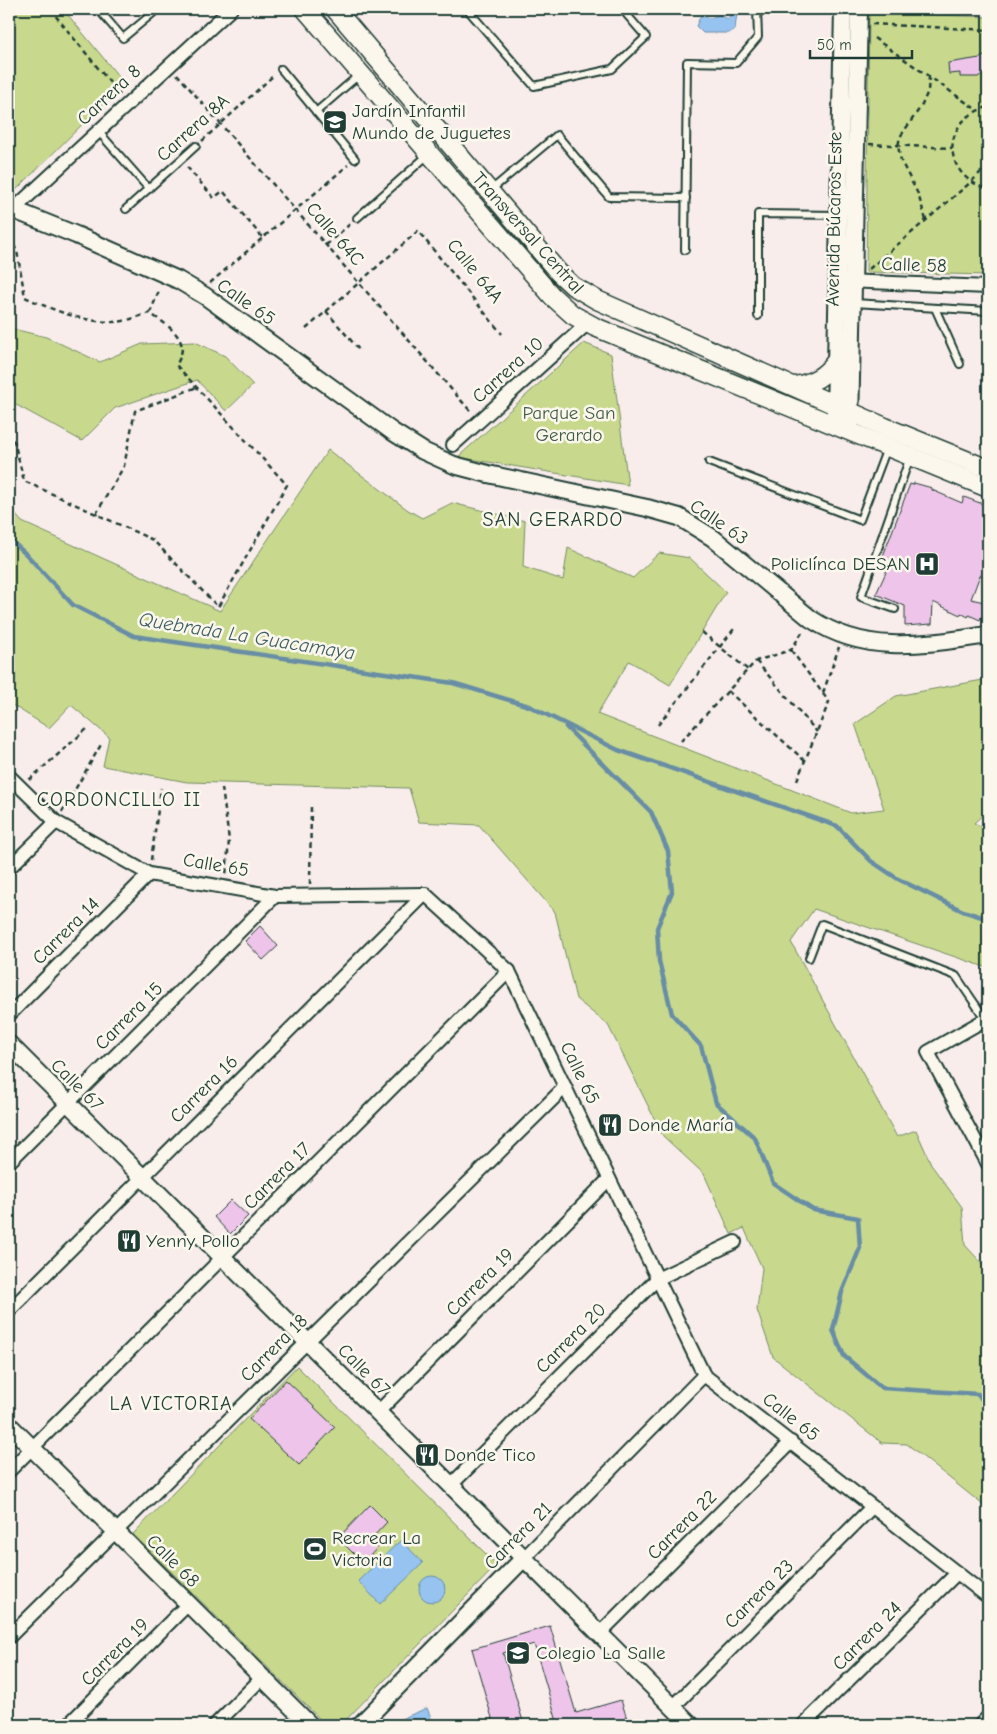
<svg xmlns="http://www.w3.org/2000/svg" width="997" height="1734" viewBox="0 0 997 1734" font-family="'Comic Neue',sans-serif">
<rect width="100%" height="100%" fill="#f9edec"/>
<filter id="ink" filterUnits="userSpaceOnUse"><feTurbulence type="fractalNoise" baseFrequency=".02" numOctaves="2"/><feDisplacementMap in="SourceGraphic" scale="10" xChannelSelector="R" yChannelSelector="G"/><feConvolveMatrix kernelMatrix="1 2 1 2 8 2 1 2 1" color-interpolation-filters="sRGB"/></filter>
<g filter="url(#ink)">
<g fill="#c8d98e" stroke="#748b61">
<path d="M9,9H63L124,83L9,197Z"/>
<path d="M869,12L988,17V275L866,272Z"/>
<path d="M9,328L46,337L100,362L142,344L195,342L225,356L253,385L226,411L197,380L115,408L82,441L9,401Z"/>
<path d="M584,343L611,354L628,485L458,457Z"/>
<path d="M328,450L408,510L422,518L452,503L525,521L523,567L563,580L568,548L633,578L659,553L690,558L726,592L670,685L629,661L597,714L851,813L884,809L855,724L896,696L988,679V810L974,823L988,830V968L814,909L791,942L897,1137L916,1130L932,1166L962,1207L965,1245L988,1270V1509L907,1444L882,1443L773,1357L757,1310L762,1268L744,1228L731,1234L704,1174L663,1136L608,1025L576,999L555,912L479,825L419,822L409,788L187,782L103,766L109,737L71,705L49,728L9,703V507L22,522L220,611Z"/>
<path d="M297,1366L497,1565L341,1725H326L133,1534Z"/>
</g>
<g fill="#97c3f1" stroke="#678da5">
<path d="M733,10L737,13L735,29L729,33H703L696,26L701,15L710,18L719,15L728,19Z"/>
<path d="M401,1540L423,1563L380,1604L358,1581Z"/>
<circle cx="432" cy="1589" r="13"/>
<path d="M427,1708L434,1725H404L401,1719Z"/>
</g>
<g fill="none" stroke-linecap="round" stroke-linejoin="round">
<g stroke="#678da5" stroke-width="4.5">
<path d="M9,539L27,555L73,605L134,636L453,683L529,706L618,750L837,826L871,861L898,879L963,911L988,919"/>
<path d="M566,727L651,812L668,851L672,892L657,928L659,961L672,1014L701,1046L716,1103L755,1138L773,1183L813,1210L858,1218L860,1248L842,1292L833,1330L844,1356L882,1388L978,1394L988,1408"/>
</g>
</g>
<g fill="#efc4ea" stroke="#1f3d34">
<path d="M988,54V70L978,77H960V73L949,74L948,63L980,58Z"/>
<path d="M914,483L932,488V490L962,503L964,497L988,506V578L980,575L971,599L988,603V620L981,617L980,620L969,615L968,617L961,613L960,615L933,602L932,624L905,626V606L876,594L887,570L882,568L883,565L880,564L910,484L913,485Z"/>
<path d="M260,926L278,946L263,960L245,941Z"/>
<path d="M231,1200L248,1216L230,1234L214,1217Z"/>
<path d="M286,1380L335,1427L299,1465L249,1419Z"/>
<path d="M370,1505L387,1522L373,1537L381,1544L363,1563L338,1538Z"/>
<path d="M550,1626L576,1713L621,1700L629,1725H558L534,1644L503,1653L524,1725H494L472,1649Z"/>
</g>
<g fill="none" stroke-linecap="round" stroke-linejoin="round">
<defs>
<g id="service">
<path d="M98,9L123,38L158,9"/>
<path d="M467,9L534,86L612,69L646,37L622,9"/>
<path d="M281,69L355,159"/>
<path d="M316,112L360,74"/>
<path d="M98,131L149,189"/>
<path d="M491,190L557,135L609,197L686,198"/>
<path d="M126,209L196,146"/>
<path d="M357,218L429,154"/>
<path d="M685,250L687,62L736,63L758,37L757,9"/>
<path d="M854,303L988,311"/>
<path d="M935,308L960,364"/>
<path d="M758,316V214L838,215"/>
<path d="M709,462L860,520L887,448"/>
<path d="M895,609L861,597L910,457"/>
<path d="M809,958L822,924L956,976L986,1020"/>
</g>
<g id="minor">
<path d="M13,210L231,9"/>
<path d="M846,281L988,287"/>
<path d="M453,445L588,323"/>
<path d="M9,776L56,822L149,874L275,896L425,894L509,971L704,1375L988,1597"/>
<path d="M9,868L56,822"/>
<path d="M9,1015L149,874"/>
<path d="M988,1018L928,1052L988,1164"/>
<path d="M9,1162L275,896"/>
<path d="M9,1311L425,894"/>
<path d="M378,1412L609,1179"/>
<path d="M9,1471L509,971"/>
<path d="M451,1485L657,1279L735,1242"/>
<path d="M524,1558L704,1375"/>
<path d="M600,1633L791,1442"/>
<path d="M9,1637L565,1087"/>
<path d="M673,1707L872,1507"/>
<path d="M68,1725L188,1604"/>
<path d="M215,1725L262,1678"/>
<path d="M803,1725L957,1573"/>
<path d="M980,1725L988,1717"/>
</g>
<g id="tertiary">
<path d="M9,208L76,235L178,280L205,296L393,432L423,451L454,465L488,474L647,508L679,517L713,538L811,619C867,656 926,644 988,635"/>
<path d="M835,416L843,9"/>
<path d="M850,424L859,9"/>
<path d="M9,1044L691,1725"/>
<path d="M9,1425L310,1725"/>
<path d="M360,1725L524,1558"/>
</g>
<g id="secondary">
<path d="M305,9L552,296L573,315L595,327L988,488"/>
<path d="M335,9L559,273L573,286L597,300L885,427L988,469"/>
<path d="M795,386C813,383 825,376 836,361"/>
</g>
</defs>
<use href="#service" stroke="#1f3d34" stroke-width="10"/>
<use href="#minor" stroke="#1f3d34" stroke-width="16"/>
<use href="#tertiary" stroke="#1f3d34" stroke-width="20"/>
<use href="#secondary" stroke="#1f3d34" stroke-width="21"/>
<g stroke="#1f3d34" stroke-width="2.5" stroke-dasharray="5 4" stroke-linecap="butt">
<path d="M50,9L120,95"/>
<path d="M9,12L10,9"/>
<path d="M872,24L988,30"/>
<path d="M874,38L977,110"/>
<path d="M177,74L472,413"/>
<path d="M988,107C940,120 941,176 988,189"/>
<path d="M202,141L274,75"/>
<path d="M869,144L953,148"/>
<path d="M187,167L214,198L223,191L262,237"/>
<path d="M926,220L918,194L901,161L898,146L900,137L922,105L928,91L929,77"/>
<path d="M9,237L17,251L25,297C52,310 92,326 123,321C132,319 141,316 149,313C162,321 187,336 181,354C180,358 178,362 176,365L287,485L218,607L153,540L24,481L14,441L9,438"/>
<path d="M326,245L350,224"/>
<path d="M869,269L971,182L988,165"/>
<path d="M210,283L348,165"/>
<path d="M326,311L360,351"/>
<path d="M150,313L160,288"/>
<path d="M306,329L418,231L502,334"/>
<path d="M96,514L124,466L135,411L197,387"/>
<path d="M702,632L748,670"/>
<path d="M791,650L829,702L797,780"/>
<path d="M756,661L817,732"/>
<path d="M728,691L805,761"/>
<path d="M823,693L839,647"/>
<path d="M9,715L12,711"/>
<path d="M658,725L734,629"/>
<path d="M681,741L756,661L791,650L803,631"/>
<path d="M29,780L88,728"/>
<path d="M222,788L229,840L226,876"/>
<path d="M62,812L102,743"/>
<path d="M151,860L161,788"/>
<path d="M310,884L311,805"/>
</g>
<use href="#service" stroke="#fbf7ec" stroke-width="6"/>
<use href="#minor" stroke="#fbf7ec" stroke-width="12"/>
<use href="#tertiary" stroke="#fbf7ec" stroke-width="16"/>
<use href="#secondary" stroke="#fbf7ec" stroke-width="18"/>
</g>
</g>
<defs>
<symbol id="school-square" viewBox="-11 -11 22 22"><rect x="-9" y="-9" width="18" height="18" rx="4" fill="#1f3d34" stroke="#fbf7ec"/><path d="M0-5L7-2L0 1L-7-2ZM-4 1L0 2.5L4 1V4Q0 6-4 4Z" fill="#fff"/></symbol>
<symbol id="hospital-square" viewBox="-11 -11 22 22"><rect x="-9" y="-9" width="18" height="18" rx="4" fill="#1f3d34" stroke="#fbf7ec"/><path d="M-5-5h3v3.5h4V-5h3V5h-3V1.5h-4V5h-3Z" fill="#fff"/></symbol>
<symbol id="restaurant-square" viewBox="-11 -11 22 22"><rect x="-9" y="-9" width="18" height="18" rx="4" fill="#1f3d34" stroke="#fbf7ec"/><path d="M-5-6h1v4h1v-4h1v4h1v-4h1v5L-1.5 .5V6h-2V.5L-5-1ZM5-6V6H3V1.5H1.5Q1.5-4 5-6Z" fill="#fff"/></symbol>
<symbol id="stadium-square" viewBox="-11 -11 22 22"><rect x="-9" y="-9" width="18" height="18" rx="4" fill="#1f3d34" stroke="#fbf7ec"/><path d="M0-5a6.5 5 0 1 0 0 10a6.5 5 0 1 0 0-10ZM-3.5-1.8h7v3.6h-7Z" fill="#fff"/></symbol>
</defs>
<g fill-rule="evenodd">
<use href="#school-square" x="321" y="108" width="28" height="28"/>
<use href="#hospital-square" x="913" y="550" width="28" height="28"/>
<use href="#restaurant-square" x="596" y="1111" width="28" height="28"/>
<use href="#restaurant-square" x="115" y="1227" width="28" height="28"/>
<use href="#restaurant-square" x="413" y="1441" width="28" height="28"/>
<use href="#stadium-square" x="301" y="1535" width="28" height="28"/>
<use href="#school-square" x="504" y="1639" width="28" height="28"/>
</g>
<g text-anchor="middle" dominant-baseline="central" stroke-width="5" stroke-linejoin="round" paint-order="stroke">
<g font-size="19" fill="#1f3d34" stroke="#fbf7ec">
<text transform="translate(109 95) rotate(-43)">Carrera 8</text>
<text transform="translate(193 128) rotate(-42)">Carrera 8A</text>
<text transform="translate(834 219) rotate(-89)">Avenida Búcaros Este</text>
<text transform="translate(528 233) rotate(48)">Transversal Central</text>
<text transform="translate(335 234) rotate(49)">Calle 64C</text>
<text transform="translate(914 265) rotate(2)">Calle 58</text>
<text transform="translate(475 271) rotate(51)">Calle 64A</text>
<text transform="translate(246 302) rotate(35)">Calle 65</text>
<text transform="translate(508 370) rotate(-42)">Carrera 10</text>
<text transform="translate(719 522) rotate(34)">Calle 63</text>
<text transform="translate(216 865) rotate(10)">Calle 65</text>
<text transform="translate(66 931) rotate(-45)">Carrera 14</text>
<text transform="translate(129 1016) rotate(-45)">Carrera 15</text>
<text transform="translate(580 1073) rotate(64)">Calle 65</text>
<text transform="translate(77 1085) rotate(45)">Calle 67</text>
<text transform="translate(204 1089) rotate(-45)">Carrera 16</text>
<text transform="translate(277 1176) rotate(-45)">Carrera 17</text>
<text transform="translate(480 1282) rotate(-45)">Carrera 19</text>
<text transform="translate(571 1338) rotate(-45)">Carrera 20</text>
<text transform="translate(274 1348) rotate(-45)">Carrera 18</text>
<text transform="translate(364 1370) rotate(45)">Calle 67</text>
<text transform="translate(791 1417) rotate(38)">Calle 65</text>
<text transform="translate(682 1525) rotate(-45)">Carrera 22</text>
<text transform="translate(518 1536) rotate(-45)">Carrera 21</text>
<text transform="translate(173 1561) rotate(45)">Calle 68</text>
<text transform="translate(759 1594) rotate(-45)">Carrera 23</text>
<text transform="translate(867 1636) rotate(-45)">Carrera 24</text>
<text transform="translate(115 1652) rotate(-45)">Carrera 19</text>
</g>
<g font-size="19" fill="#1f3d34" stroke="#fbf7ec" text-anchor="start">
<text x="352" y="111">Jardín Infantil<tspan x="352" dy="22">Mundo de Juguetes</tspan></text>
<text x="910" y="564" text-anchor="end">Policlínca DESAN</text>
<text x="628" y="1125">Donde María</text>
<text x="146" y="1241">Yenny Pollo</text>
<text x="444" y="1455">Donde Tico</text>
<text x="332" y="1538">Recrear La<tspan x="332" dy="22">Victoria</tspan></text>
<text x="536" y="1653">Colegio La Salle</text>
</g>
<g font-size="19" fill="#415c46" stroke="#fbf7ec">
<text x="569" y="413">Parque San<tspan x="569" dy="22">Gerardo</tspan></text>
</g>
<g font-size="20" letter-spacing="1" fill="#1f3d34" stroke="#fbf7ec">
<text x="553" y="519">SAN GERARDO</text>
<text x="119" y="799">CORDONCILLO II</text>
<text x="171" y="1403">LA VICTORIA</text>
</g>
<g font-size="20" font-style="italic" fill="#3d5e63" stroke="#fbf7ec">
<text transform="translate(247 636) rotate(9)">Quebrada La Guacamaya</text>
</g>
</g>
<rect width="997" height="1734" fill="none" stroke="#fbf7ec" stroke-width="30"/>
<rect x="15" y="15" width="967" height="1704" fill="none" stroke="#1f3d34" stroke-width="2" filter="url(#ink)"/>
<path d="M810 50v8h102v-8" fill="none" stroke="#1f3d34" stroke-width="2.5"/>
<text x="817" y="50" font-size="15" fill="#1f3d34" stroke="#fbf7ec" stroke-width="4" paint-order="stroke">50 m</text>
</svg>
